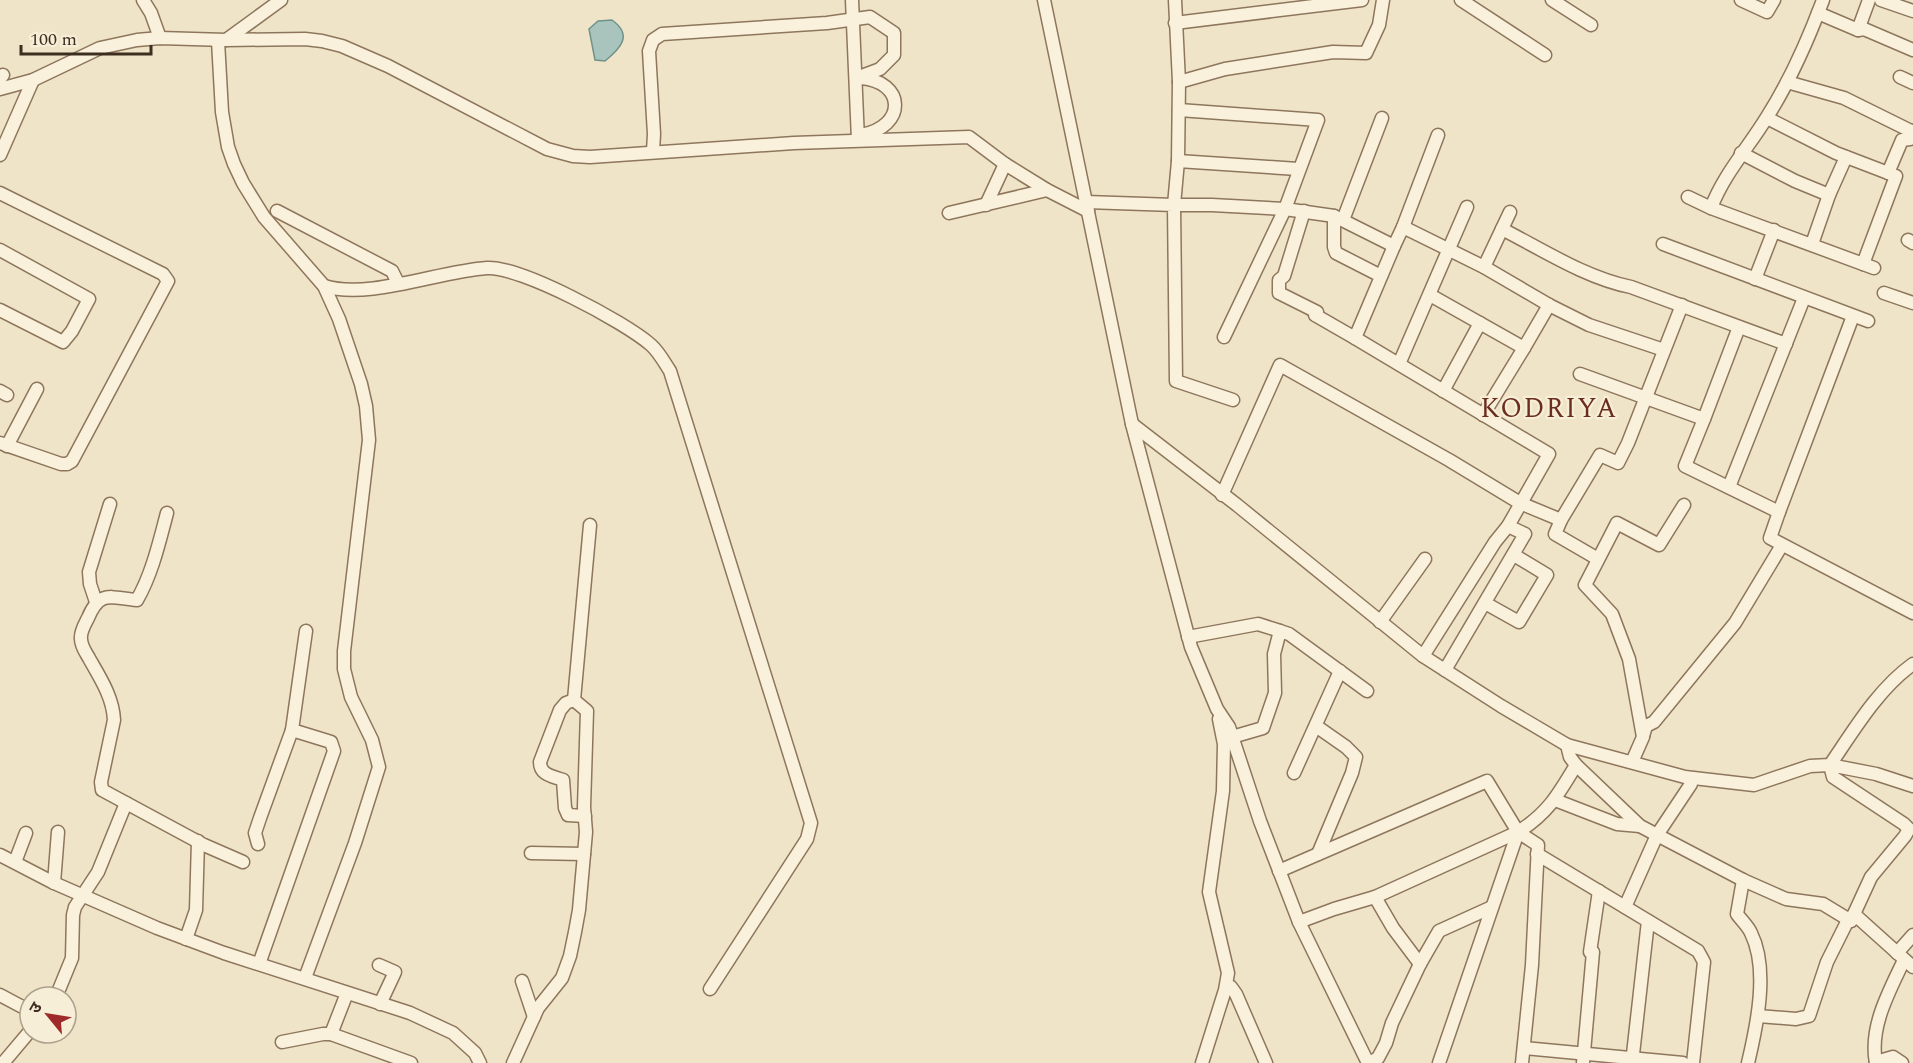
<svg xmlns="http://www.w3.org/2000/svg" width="1913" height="1063" viewBox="0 0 1913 1063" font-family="Spectral,'Noto Sans Devanagari',serif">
<rect width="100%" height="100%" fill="#f0e4c8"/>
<path fill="#a9c4bc" stroke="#6f938a" stroke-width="1.5" d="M612,20C633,35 621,48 605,61L595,60L589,29L598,21Z"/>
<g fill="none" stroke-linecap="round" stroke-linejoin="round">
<defs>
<g id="minor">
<path d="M143,0L151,13L160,38"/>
<path d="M852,0L858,140"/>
<path d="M1044,0L1132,424L1191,647L1217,709L1229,727L1260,821L1299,922L1368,1063"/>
<path d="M1175,0L1179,82L1178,161L1174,205H1212L1285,209L1334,216L1394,246L1403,227L1484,267L1549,305L1589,325L1664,350"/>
<path d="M1461,0L1545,55"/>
<path d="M1552,0L1591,25"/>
<path d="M1741,0L1767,12L1774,0"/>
<path d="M1881,0L1913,11"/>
<path d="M1818,13L1858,30L1869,0"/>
<path d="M1175,23L1362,0"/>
<path d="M1858,30L1864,29L1913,50"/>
<path d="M226,40L305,39L322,41L342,46L388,66L547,149L573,156L590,157L794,143L969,137L1005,164L1047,190L1088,211"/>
<path d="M218,41L222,112L228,147L234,164L243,183L264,217L324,286L339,319L361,384L366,406L369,440L344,651V669L351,697L372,740L379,767L355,843L305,978"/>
<path d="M1900,77L1913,83"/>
<path d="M860,78C906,81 907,127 861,135"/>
<path d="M0,79L3,75"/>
<path d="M1179,82L1225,69L1333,52L1366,53L1379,25L1383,0"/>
<path d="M1787,82L1844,98L1913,132"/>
<path d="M0,89L33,80L100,48L137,40L160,38L226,40L281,0"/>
<path d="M1179,110L1318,120L1285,209L1224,337"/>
<path d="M1767,118L1836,153L1896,176L1863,264"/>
<path d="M653,151L654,134L649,51L653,40L662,34L827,23L870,17L894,33V55L880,69L856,78"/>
<path d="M1741,153L1795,181L1829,195"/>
<path d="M0,155L33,80"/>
<path d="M1178,161L1298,169"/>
<path d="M1888,173L1902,140L1910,139L1913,131"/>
<path d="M0,193L163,274L168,281L72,461L67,464H61L0,443"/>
<path d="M1688,197L1711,208L1874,268"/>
<path d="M1086,202L1174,205L1176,381L1233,400"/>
<path d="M986,205L1005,164"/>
<path d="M1711,208C1724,174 1748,148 1767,117C1790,81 1808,40 1823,0"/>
<path d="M277,211L392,271L398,283"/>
<path d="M1304,211L1284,276L1279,280V293L1317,312"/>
<path d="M949,213L1047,190"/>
<path d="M1334,216V247L1336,253L1381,276"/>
<path d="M1343,220L1382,118"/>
<path d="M1403,227L1438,135"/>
<path d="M1502,229C1543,250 1586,278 1631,287L1786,344"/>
<path d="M1908,240L1913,243"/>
<path d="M1663,244L1868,321"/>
<path d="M1812,244L1829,195L1846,157"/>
<path d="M1394,246L1355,338L1549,454L1508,526L1495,542L1423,656"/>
<path d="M0,250L89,299L72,331L63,342L0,310"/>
<path d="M1484,267L1510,212"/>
<path d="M1755,279L1774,230"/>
<path d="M324,286C369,300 439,271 487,268C520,266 625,322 651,345C659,352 664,362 670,371L811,823L807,839L710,989"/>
<path d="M1884,293L1913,303"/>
<path d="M1430,295L1524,348L1483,415"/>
<path d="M1315,315L1355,338"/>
<path d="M1524,348L1549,305"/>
<path d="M1399,364L1467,207"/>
<path d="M1580,374L1704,419L1685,466L1779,512L1770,538L1913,613"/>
<path d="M0,391L7,395"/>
<path d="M1443,391L1480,323"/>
<path d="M1704,419L1739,327"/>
<path d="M1132,424L1237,505L1423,656L1501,706L1567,745L1685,777L1754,785L1810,766L1830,765C1854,730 1878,689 1913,664"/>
<path d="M7,446L37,389"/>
<path d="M1729,487L1804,298"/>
<path d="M1222,495L1280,365L1449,460L1520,503L1561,520L1555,534L1598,559"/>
<path d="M1779,512L1853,316"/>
<path d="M167,513C159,543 152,574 137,600C111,598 100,589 88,618C85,624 80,632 81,639C81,647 87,654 90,660C101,679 113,698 114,720L101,782L102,790L204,845L243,862"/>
<path d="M1561,520L1600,455L1618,463L1628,443L1682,305"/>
<path d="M96,602L90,584L89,572L110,504"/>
<path d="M1485,603L1519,622L1547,575L1514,555"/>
<path d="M1380,622L1425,559"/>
<path d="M1188,637L1258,624L1280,631"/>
<path d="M1445,670L1525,534L1508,526"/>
<path d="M574,700L566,703L560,710L540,762C540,775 552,776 563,780L565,808L568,815L585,816"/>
<path d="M1316,726L1346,747L1356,757L1352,773L1318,854"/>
<path d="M1643,736L1646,726L1654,722L1735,623L1782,545"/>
<path d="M1232,737L1263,728L1275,693L1274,654L1280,631L1289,634L1367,691"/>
<path d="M1567,745L1570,757L1576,765L1640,826L1743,880L1786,899L1823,904L1851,921L1854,914L1913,967"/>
<path d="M1632,762L1643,737L1629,659L1612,614L1585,585L1617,523L1659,545L1684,505"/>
<path d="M1294,773L1340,671"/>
<path d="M1555,800L1617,824L1640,826"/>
<path d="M258,844L255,833L260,818L292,730"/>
<path d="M531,853L584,854"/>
<path d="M1537,854L1698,951L1704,962L1693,1063"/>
<path d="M0,855L54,883L157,928L224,953L410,1013L453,1033L475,1053L480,1063"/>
<path d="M15,862L26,833"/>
<path d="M1279,871L1487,781L1518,832L1538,845L1532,965L1522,1063"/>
<path d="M1743,880L1737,914C1741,920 1748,926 1751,933C1769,969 1757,1025 1748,1063"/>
<path d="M54,883L58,832"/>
<path d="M1625,907L1657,835L1691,784"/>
<path d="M1854,914L1871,877L1905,836L1909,829L1904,824L1833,777L1830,765L1876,774L1913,786"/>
<path d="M1299,922L1334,909L1375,897L1518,832C1548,813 1558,795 1576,765"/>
<path d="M186,939L196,910L198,841"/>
<path d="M1590,952L1599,891"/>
<path d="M1897,953L1913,935"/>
<path d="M259,964L334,751L331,742L292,730L306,631"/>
<path d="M1420,964L1439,931L1492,907"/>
<path d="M379,965L395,972L380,1004"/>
<path d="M522,981L534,1017"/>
<path d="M1231,987L1236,994L1266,1063"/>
<path d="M0,995L30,1011"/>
<path d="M56,997L72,958L73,915L75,907L98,872L126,803"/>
<path d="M1758,1016L1796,1019L1809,1016L1827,962L1847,922L1851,921"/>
<path d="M331,1034L411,1063"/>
<path d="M282,1042L323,1034H331L347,993"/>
<path d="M1524,1048L1683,1063"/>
<path d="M1876,1062L1893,1057L1902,1063"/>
<path d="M3,1063L30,1031"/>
<path d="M513,1063L538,1008L562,978L570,956L575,932L579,910L586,832L584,807L587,711L574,700L590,525"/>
<path d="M1202,1063L1225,990L1228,973L1209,892L1223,791L1224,744L1219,719"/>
<path d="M1369,1063L1378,1058L1386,1043L1392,1023L1420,964L1393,928L1375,897"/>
<path d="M1439,1063L1518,832"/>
<path d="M1583,1063L1593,952"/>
<path d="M1632,1063L1648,921"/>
<path d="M1876,1063C1869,1027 1889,992 1904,960"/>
</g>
</defs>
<use href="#minor" stroke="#8d765c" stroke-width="15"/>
<use href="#minor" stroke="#faf1dc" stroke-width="12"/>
</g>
<g text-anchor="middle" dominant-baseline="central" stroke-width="4.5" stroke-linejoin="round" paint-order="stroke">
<g font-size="27" letter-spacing="1.5" fill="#6b2e1e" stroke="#f7eed8">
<text x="1549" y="409">KODRIYA</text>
</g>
</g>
<g transform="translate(48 1015) rotate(300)"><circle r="28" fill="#f7eed8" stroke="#ada18e" stroke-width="1.5"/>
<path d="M0-4.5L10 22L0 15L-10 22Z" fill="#9e2a2b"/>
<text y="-9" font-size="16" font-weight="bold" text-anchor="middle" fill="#3d2e20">उ</text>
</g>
<path d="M21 45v9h130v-9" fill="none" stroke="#3d2e20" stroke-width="3"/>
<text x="30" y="45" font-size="18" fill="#3d2e20" stroke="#f7eed8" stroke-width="4.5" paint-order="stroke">100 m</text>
</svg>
